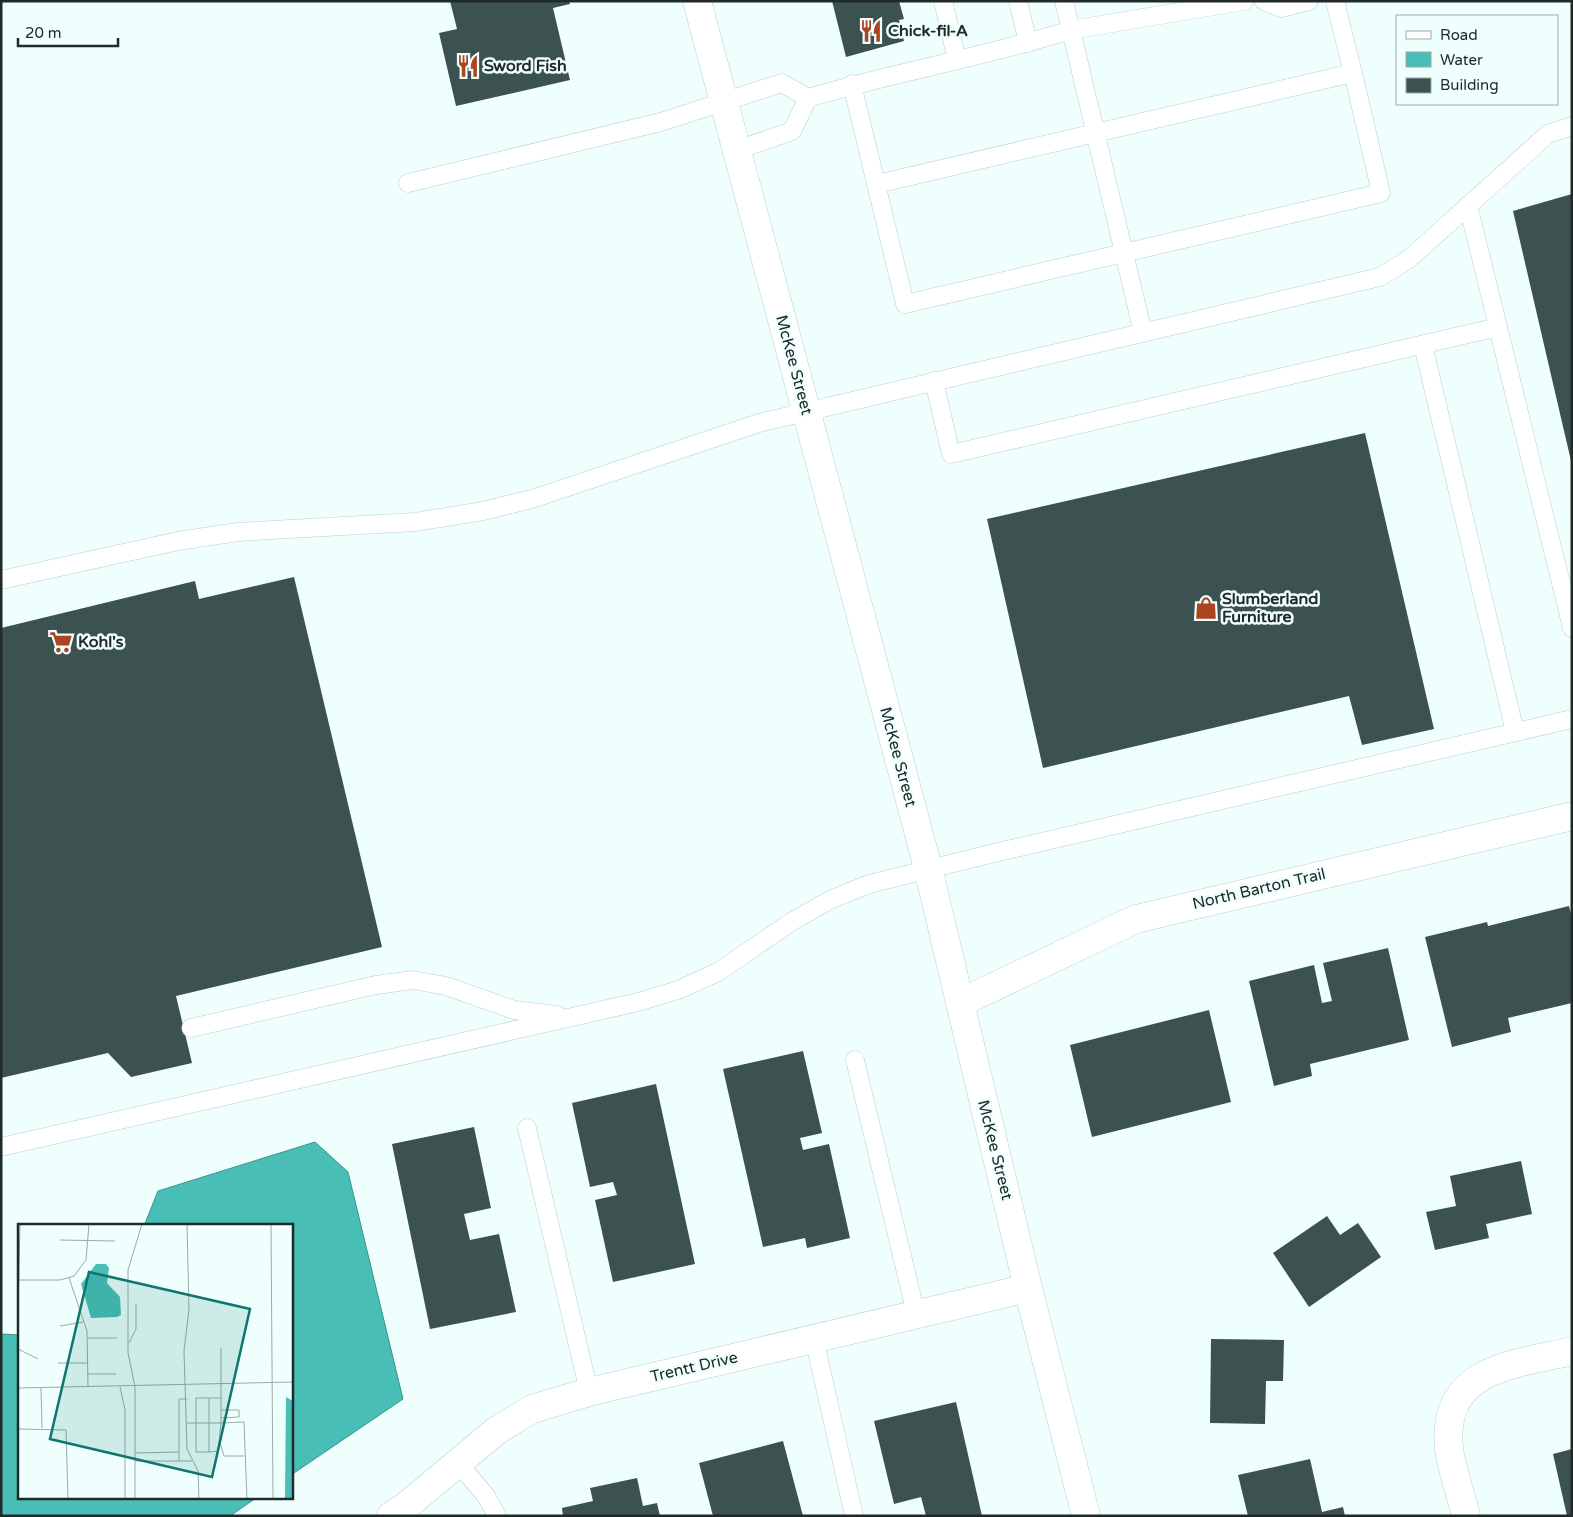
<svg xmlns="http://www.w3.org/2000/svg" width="1573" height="1517" viewBox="0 0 1573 1517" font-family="'Varela Round',sans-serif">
<rect width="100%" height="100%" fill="#effffd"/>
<g fill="#48beb6" stroke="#3c928c">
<path d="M315,1142L348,1172L403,1399L291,1475V1226H144L158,1191Z"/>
<path d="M1,1334L19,1335V1498H256L230,1516H1Z"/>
</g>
<g fill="#3c5250">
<path d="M450,1H569L570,4L553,8L570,80L456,106L439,33L457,29Z"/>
<path d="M832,1H899L904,19L899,20L904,41L846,57Z"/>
<path d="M1572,194V461H1571L1513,211Z"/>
<path d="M1365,433L1434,729L1362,745L1349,696L1043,768L987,519Z"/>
<path d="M294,577L382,947L176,996L192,1063L131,1077L108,1053L1,1078V628L195,581L199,599Z"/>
<path d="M1569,906L1572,918V1003L1508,1018L1511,1032L1452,1047L1425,937L1487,922L1488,926Z"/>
<path d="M1388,948L1409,1040L1310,1064L1312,1076L1274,1086L1249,981L1314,965L1322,1003L1332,1001L1323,963Z"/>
<path d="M1209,1010L1231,1102L1092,1137L1070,1045Z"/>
<path d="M803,1051L822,1133L800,1138L803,1150L829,1144L850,1238L807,1248L805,1238L763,1247L723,1069Z"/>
<path d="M656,1084L695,1264L613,1282L595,1200L617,1195L613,1182L590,1187L572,1103Z"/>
<path d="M474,1127L491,1208L464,1214L470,1240L499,1234L516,1312L430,1329L392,1144Z"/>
<path d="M1521,1161L1532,1214L1486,1224L1489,1238L1435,1250L1426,1212L1456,1206L1450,1176Z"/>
<path d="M1327,1216L1340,1235L1358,1223L1381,1257L1309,1307L1273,1253Z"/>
<path d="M1211,1339L1284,1340L1283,1381H1266L1265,1424L1210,1423Z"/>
<path d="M956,1402L982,1516H926L921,1497L894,1504L874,1421Z"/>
<path d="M783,1441L803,1516H713L699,1463Z"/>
<path d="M1572,1449V1516H1567L1553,1454Z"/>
<path d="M1310,1459L1322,1512L1343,1507L1345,1516H1248L1238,1475Z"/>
<path d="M637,1478L643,1506L657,1503L660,1516H563L562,1508L593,1501L590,1488Z"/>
</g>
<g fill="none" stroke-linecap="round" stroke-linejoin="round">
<defs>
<g id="lane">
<path d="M943,1L957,60"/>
<path d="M1018,1L1028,43"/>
<path d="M1264,1L1281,8L1309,1"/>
<path d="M852,84L905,304L1381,193L1353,73"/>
<path d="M737,150L792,131L808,98"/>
<path d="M408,183L661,122L782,83L808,98C895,72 984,57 1071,30L1064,1"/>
<path d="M877,184L1353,73L1335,1"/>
<path d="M1468,205L1572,628"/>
<path d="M1143,333L1071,30L1244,1"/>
<path d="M1423,345L1515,732"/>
<path d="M934,381L951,454L1498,327"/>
<path d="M1,580L178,541L238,532L415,522L483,511L532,499L759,423L1380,277L1409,259L1548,134L1572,126"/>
<path d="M191,1028L376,985L413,980L446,986L514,1010L557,1015"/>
<path d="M855,1060L916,1314"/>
<path d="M527,1128L589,1392"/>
<path d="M1,1147L638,1002L678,990L718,972L791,922L830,900L869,884L994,853L1572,719"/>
<path d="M814,1338L854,1516"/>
<path d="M458,1463L486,1496L497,1516"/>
</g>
<g id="street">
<path d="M960,1003L1136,919L1572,816"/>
<path d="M391,1516L405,1507L496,1431L532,1409L589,1392L1028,1288"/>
<path d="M1466,1516C1461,1494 1452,1471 1449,1449C1441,1368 1512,1365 1572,1351"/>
</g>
<path id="secondary" d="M697,1L928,868L1028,1288L1086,1516"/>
</defs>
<use href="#lane" stroke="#b7d0ce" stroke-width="19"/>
<use href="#street" stroke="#b7d0ce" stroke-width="29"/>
<use href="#secondary" stroke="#b7d0ce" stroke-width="29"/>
<use href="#lane" stroke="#fff" stroke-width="18"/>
<use href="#street" stroke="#fff" stroke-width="28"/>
<use href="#secondary" stroke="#fff" stroke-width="28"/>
</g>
<defs>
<symbol id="restaurant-bare" viewBox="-9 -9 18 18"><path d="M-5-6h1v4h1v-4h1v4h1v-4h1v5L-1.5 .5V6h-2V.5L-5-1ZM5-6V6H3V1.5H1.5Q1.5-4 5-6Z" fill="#ac451f" stroke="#effffd" stroke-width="2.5" paint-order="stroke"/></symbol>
<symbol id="shop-bare" viewBox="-9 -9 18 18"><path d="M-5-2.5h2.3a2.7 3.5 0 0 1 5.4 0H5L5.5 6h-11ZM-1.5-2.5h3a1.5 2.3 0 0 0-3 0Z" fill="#ac451f" stroke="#effffd" stroke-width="2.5" paint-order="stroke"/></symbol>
<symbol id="supermarket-bare" viewBox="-9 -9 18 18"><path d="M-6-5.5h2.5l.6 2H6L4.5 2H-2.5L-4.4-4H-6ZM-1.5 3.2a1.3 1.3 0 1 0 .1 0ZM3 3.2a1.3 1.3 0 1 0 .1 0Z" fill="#ac451f" stroke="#effffd" stroke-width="2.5" paint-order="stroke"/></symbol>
</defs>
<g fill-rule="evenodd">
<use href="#restaurant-bare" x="855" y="15" width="32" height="32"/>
<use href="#restaurant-bare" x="452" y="50" width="32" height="32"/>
<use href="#shop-bare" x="1190" y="592" width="32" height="32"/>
<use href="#supermarket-bare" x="45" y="626" width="32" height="32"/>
</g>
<g text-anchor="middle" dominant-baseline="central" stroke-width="5" stroke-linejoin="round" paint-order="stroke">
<g font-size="16" font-weight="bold" fill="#202a29" stroke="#effffd" text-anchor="start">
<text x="888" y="31">Chick-fil-A</text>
<text x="484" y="66">Sword Fish</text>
<text x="1222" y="599">Slumberland<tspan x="1222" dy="18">Furniture</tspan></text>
<text x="78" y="642">Kohl's</text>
</g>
<g font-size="16" fill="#202a29" stroke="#effffd">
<text transform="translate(794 365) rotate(75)">McKee Street</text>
<text transform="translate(898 757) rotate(75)">McKee Street</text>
<text transform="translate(1259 889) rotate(-13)">North Barton Trail</text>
<text transform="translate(995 1150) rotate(76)">McKee Street</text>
<text transform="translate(694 1367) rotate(-13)">Trentt Drive</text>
</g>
</g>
<g transform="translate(18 1224)">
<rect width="275" height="275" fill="#effffd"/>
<path d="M78,40H88L91,44L89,59L102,73L103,91L99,93L73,94L63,60ZM268,173L275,177V275H267Z" fill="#48beb6"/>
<path fill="none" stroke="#9caaa8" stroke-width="1" d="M169,0L171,85L166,127L169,225L180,247L181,275M253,0L255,275M42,16L97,17M51,54L69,107L70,163M0,56H42L56,52L68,36L71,0M275,87V105M0,88L2,0M42,102L65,98M70,114H99M111,119L118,105V80M203,124V199L226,198L229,275M0,125L20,135M40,139H70M70,150H98M102,163L107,186V275M0,164L275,158M23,164L24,204M203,186H221V193L203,194M169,199H203L200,227L191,228V174M0,205L48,206L50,275M202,219L206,232H226M191,228H178V174H203M117,229L161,228M117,237H174M161,237V175H169M117,275V163L110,129V46L124,0"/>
<path fill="#0f766e" fill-opacity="0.15" stroke="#0f766e" stroke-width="2.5" d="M71,48L232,85L194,253L32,215Z"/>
<rect width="275" height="275" fill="none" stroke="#202a29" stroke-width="2.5"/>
</g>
<rect width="1573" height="1517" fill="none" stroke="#202a29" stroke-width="5"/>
<rect x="1396" y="15" width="162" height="90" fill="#effffd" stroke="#9caaa8"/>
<rect x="1406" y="31" width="25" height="8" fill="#ffffff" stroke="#9caaa8"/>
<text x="1440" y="40" font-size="15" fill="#202a29">Road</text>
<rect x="1406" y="52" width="25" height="15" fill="#48beb6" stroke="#9caaa8"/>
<text x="1440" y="65" font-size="15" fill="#202a29">Water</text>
<rect x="1406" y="78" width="25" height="15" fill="#3c5250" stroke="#9caaa8"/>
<text x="1440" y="90" font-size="15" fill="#202a29">Building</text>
<path d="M18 38v8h100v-8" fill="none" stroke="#202a29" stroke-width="2.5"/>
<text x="25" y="38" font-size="15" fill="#202a29" stroke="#effffd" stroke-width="4" paint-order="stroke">20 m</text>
</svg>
